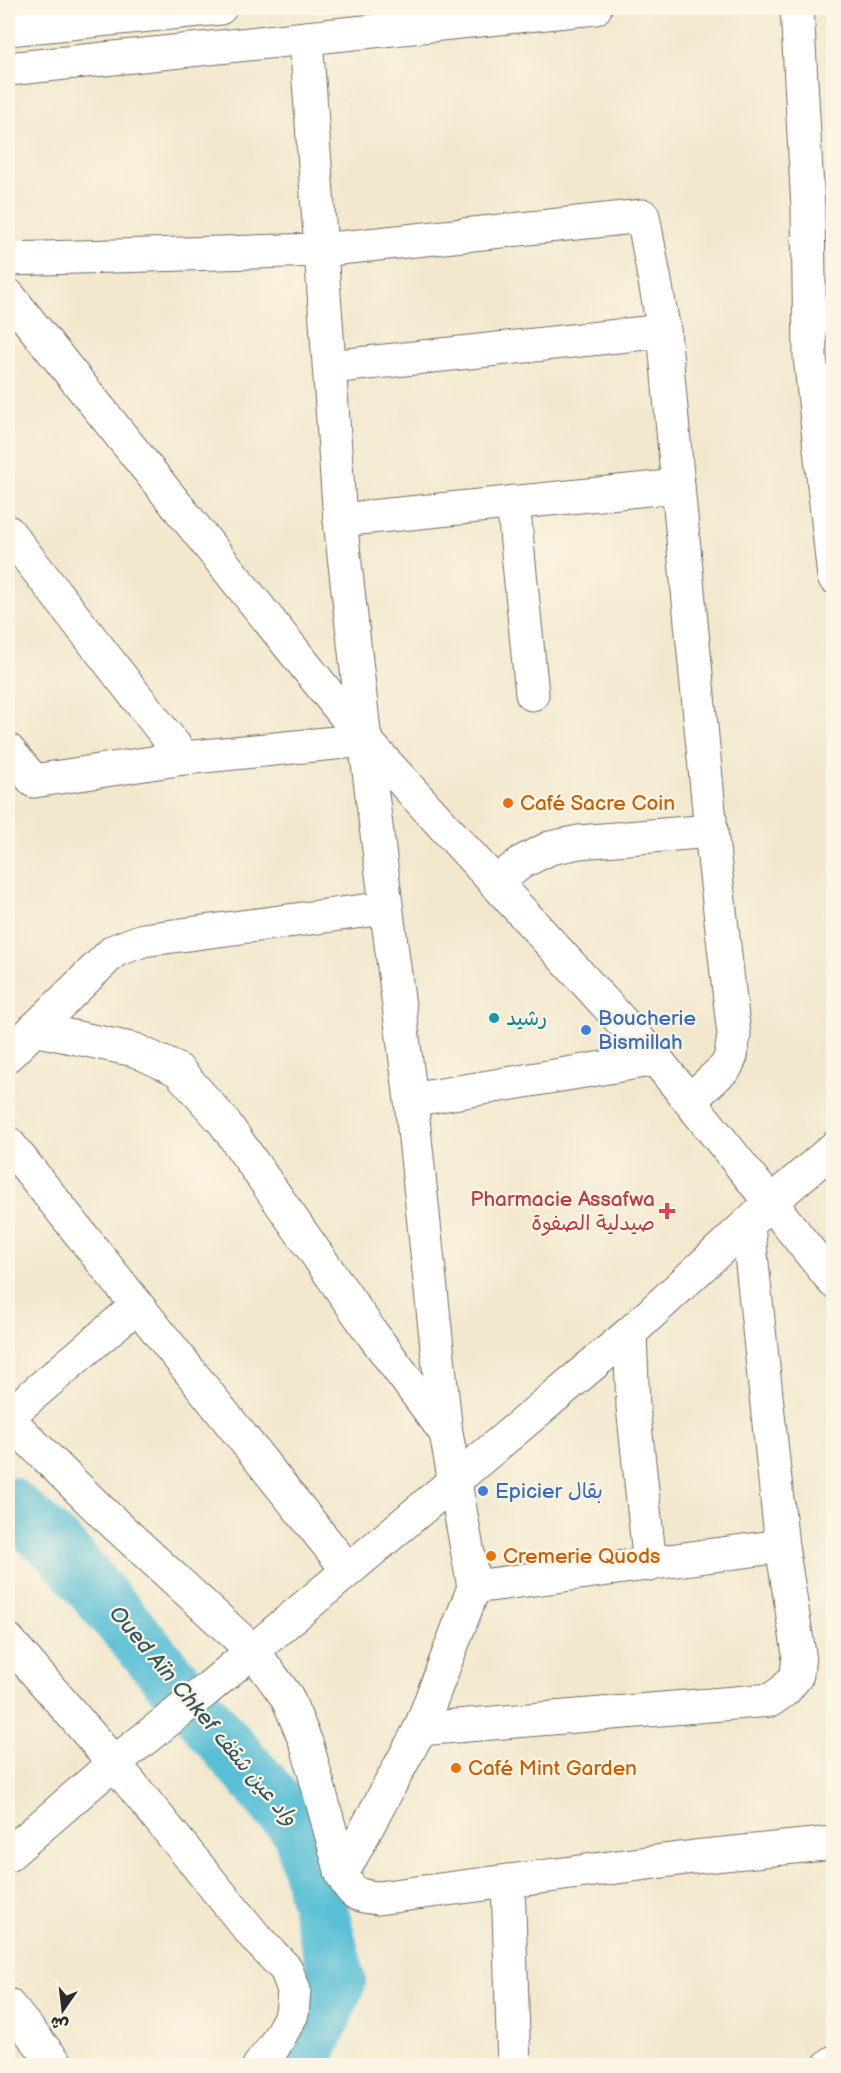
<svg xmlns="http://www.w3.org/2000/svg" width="841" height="2073" viewBox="0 0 841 2073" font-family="'Balsamiq Sans','Playpen Sans Arabic',sans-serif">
<rect width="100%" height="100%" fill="#fcf5e5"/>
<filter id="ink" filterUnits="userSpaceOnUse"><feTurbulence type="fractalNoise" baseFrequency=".0167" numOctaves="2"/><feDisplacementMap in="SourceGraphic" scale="12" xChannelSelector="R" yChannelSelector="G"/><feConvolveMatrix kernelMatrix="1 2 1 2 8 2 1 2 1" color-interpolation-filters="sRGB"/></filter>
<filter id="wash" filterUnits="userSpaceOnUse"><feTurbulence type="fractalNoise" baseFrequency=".008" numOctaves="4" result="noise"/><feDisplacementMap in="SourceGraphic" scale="24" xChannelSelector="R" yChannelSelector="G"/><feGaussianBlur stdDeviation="1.35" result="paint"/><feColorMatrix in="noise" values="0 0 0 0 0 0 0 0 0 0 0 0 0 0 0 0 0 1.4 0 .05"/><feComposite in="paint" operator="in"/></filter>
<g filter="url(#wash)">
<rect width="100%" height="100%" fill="#f3e8cd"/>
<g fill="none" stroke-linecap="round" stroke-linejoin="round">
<path stroke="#58bfd6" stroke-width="56" d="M8,1504L61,1550L301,1832L338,1981L302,2066"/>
</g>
</g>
<g filter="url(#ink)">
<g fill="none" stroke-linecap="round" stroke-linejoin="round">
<defs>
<g id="minor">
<path d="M797,8L808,208L810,356L834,577"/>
<path d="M306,38L340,520L365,740L411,1100L446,1433L474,1587L420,1729L342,1874C352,1894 356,1896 378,1898L694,1857L834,1843"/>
<path d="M8,259L321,250L643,216L664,331L678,486"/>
<path d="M8,295L365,740L656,1059L834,1282"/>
<path d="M330,367L664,331"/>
<path d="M513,502L532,694"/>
<path d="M340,520L678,486L711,831L734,1035L731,1056L726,1067L690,1100"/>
<path d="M8,532L184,758"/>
<path d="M8,750L34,781L184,758L365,740"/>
<path d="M495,883L522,862L550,848L579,842L711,831"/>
<path d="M34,1029L135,1050L178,1070L224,1122L371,1332L446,1433"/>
<path d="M8,1055L114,951L143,940L386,908"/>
<path d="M411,1100L656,1059"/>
<path d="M8,1143L348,1570"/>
<path d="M630,1333L633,1407L650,1565"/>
<path d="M8,1416L137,1306"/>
<path d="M8,1419L102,1512L253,1651L287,1697L307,1745L342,1874"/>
<path d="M474,1587L782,1546"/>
<path d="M8,1640L114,1763L257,1939L286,1969L294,1990L292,2014L273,2048L259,2066"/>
<path d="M420,1729L771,1700L785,1690L797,1675L799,1654L782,1546L748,1226"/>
<path d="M8,1855L114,1763L205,1691L630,1333L771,1202L834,1148"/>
<path d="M508,1881L514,2066"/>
<path d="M8,2005L58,2066"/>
<path d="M829,2066L834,2062"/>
</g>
<g id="major">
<path d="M8,29L220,8"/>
<path d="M8,69L595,8"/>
</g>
</defs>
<use href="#minor" stroke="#716d64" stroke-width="35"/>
<use href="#major" stroke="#716d64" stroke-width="35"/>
<use href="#minor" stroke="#fff" stroke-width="33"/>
<use href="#major" stroke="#fff" stroke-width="33"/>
</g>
</g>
<g fill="#e8710a" stroke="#fcf5e5" stroke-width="2">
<circle cx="508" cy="803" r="6"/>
<circle cx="491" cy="1556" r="6"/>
<circle cx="456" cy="1768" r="6"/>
</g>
<circle fill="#0f9aa8" stroke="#fcf5e5" stroke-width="2" cx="494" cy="1018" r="6"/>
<g fill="#3f7fe0" stroke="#fcf5e5" stroke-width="2">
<circle cx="586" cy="1030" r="6"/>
<circle cx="483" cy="1491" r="6"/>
</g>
<path fill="#e0444e" stroke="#fcf5e5" stroke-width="2" d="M664 1202h6v6h6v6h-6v6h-6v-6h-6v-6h6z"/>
<g text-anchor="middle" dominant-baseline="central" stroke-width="4.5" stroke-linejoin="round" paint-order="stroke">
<g font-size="21" fill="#c56008" stroke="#fcf5e5" text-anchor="start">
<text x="520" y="803">Café Sacre Coin</text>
<text x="503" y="1556">Cremerie Quods</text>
<text x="468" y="1768">Café Mint Garden</text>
</g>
<g font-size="21" fill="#0d838f" stroke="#fcf5e5" text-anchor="start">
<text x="506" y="1018">رشيد</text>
</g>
<g font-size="21" fill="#366cbe" stroke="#fcf5e5" text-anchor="start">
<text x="598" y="1018">Boucherie<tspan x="598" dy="24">Bismillah</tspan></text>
<text x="495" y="1491">Epicier بقال</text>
</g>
<g font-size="21" fill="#be3a42" stroke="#fcf5e5" text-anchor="end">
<text x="655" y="1199">Pharmacie Assafwa<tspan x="655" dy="24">صيدلية الصفوة</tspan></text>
</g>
<g font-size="22" font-style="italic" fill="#38575e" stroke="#fcf5e5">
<text transform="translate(203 1716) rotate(50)">Oued Aïn Chkef واد عين شقف</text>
</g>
</g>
<rect width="841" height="2073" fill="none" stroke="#fcf5e5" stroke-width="30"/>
<g transform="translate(63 2010) rotate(194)" stroke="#fcf5e5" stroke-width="4.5" paint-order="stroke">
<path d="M0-4.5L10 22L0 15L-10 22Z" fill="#2b2b2b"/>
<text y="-9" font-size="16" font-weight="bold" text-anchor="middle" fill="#2b2b2b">ش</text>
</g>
</svg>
